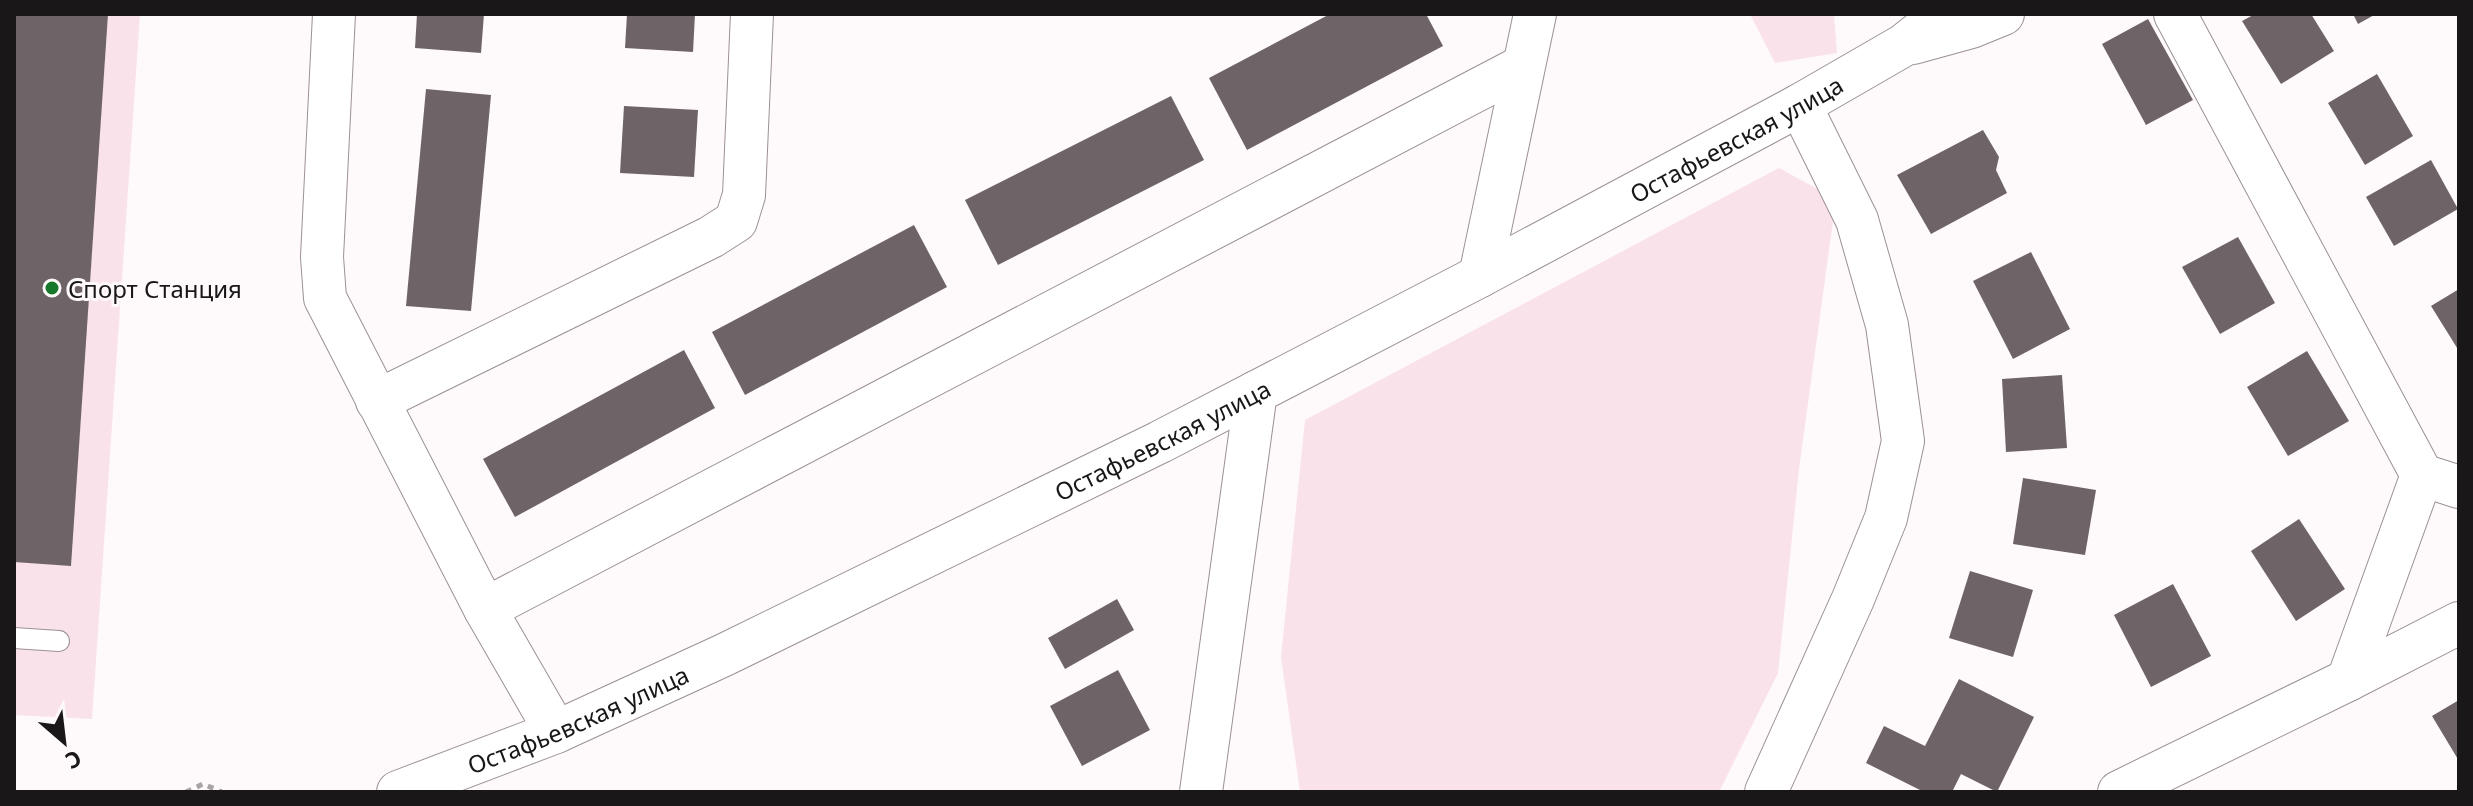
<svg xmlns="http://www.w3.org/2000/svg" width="2473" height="806" viewBox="0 0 2473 806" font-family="'Noto Sans',sans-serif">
<rect width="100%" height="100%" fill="#fef9fa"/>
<g fill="#fae2ea">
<path d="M14,14H140L92,719L14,715Z"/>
<path d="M1750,14H1834L1837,53L1775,63Z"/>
<path d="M1779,168L1836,199L1799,469L1778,673L1719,792H1300L1281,657L1305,420Z"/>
</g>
<g fill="#6e6467">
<path d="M14,14H108L71,566L14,562Z"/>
<path d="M417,14H484L481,53L415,48Z"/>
<path d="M627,14H695L693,52L625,48Z"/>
<path d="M1330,14H1426L1443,46L1247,150L1209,78Z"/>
<path d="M2255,14H2311L2334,51L2281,84L2242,21Z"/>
<path d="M2353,14H2376L2358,24Z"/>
<path d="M2148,19L2193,100L2146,125L2102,44Z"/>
<path d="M2377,74L2413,136L2365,165L2328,103Z"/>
<path d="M426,89L491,95L471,311L406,306Z"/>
<path d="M1171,96L1204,160L998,265L965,200Z"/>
<path d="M624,106L698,110L694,177L620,173Z"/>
<path d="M1983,130L1999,157L1996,170L2007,193L1931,234L1897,175Z"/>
<path d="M2431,160L2458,209L2394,246L2366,197Z"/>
<path d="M914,225L947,287L745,395L712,332Z"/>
<path d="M2238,237L2275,303L2220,334L2182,267Z"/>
<path d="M2031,252L2070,329L2013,359L1973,281Z"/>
<path d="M2459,289V351L2431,306Z"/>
<path d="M684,350L715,408L515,517L483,459Z"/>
<path d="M2307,351L2349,421L2288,456L2247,387Z"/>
<path d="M2062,375L2067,448L2006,452L2002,379Z"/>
<path d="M2023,478L2096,490L2085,555L2013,544Z"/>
<path d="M2299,519L2345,589L2296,621L2251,551Z"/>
<path d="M1970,571L2033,590L2013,657L1949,638Z"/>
<path d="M2173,584L2211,656L2151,687L2114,615Z"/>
<path d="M1117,599L1134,630L1065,669L1048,638Z"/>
<path d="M1118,670L1150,730L1082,766L1050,706Z"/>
<path d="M1959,679L2034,717L1997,792L1961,774L1952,792H1924L1866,763L1884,726L1925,746Z"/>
<path d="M2459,700V761L2432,716Z"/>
</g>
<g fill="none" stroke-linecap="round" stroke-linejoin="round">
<defs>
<path id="service" d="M14,638L59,641"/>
<g id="minor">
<path d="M334,14L322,257L325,298L485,609L556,732"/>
<path d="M2175,14L2422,475L2459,487"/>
<path d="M1913,43L1971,27L2003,14"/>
<path d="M1480,276L1535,14"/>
<path d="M377,401L711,237L736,221L744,195L752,14"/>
<path d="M485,609L1523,66"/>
<path d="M2348,680L2422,475"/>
<path id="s1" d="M398,792L556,732L724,655L1160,442L1480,276L1800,105L1904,45L1943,14"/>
<path d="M1201,792L1256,392"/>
<path d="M1766,792L1853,599L1886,518L1903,441L1887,325L1857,220L1800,105"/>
<path d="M2119,792L2348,680L2459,623"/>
</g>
</defs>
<use href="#service" stroke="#9c9195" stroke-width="22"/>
<use href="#minor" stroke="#9c9195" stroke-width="44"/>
<path stroke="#a8a3a4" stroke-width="5" stroke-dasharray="6 6" stroke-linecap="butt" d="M186,792L203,784L222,792"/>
<use href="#service" stroke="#fff" stroke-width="20"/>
<use href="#minor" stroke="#fff" stroke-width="42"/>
</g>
<circle fill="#16782a" stroke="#fef9fa" stroke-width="3" cx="52" cy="288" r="8"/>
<g text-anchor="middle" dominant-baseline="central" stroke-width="6" stroke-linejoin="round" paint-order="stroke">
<g font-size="24" fill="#1a1718" stroke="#fef9fa">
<text stroke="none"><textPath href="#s1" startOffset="1490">Остафьевская улица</textPath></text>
<text stroke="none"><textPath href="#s1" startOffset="842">Остафьевская улица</textPath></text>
<text stroke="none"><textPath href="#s1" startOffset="194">Остафьевская улица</textPath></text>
</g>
<g font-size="24" fill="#1a1718" stroke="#fef9fa" text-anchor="start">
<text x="68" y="288">Спорт Станция</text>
</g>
</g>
<rect width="2473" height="806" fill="none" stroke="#1a1718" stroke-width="32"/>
<g transform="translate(64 742) rotate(152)" stroke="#fef9fa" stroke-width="6" paint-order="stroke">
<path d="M0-6L14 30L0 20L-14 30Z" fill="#1a1718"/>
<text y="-12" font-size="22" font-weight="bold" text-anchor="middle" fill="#1a1718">С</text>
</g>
</svg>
